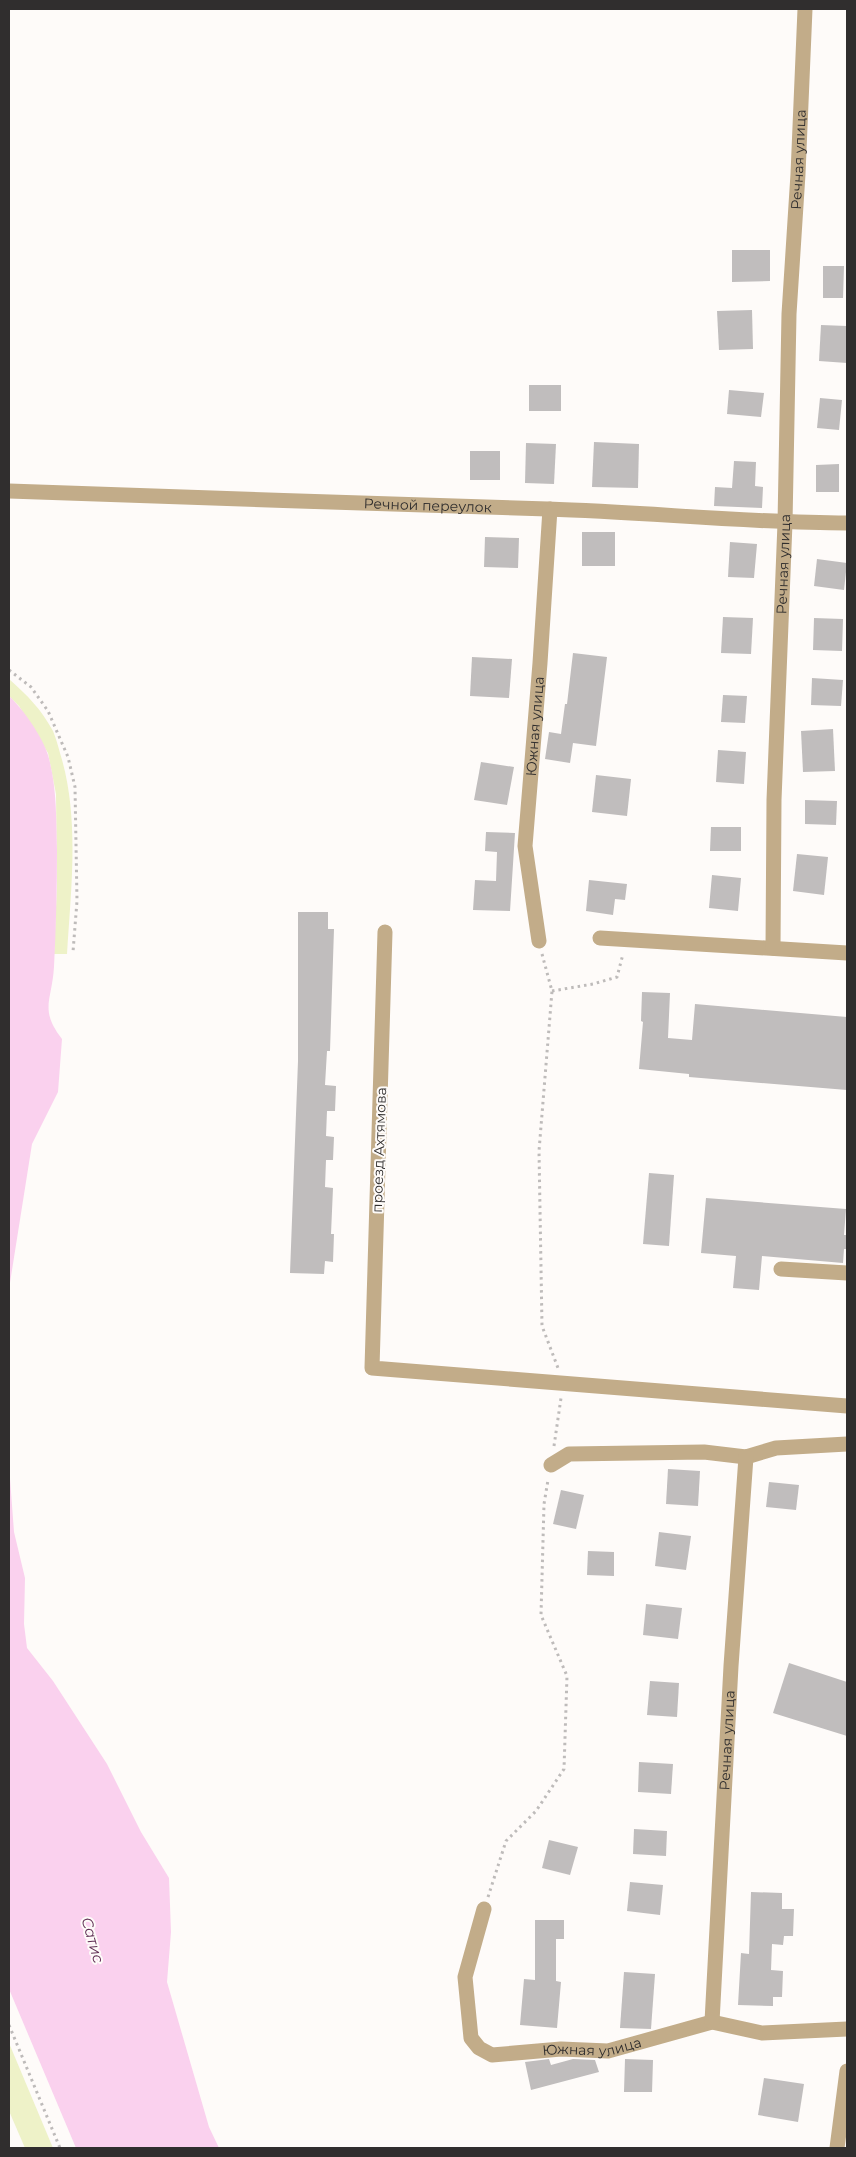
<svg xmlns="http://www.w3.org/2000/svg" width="856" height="2157" viewBox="0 0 856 2157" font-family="Montserrat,sans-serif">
<rect width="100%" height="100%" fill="#fefbf9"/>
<g fill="#eef2c8">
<path d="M9,679C28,696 41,709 53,731C56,738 58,746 60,753C80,817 71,888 67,954H54L57,885L56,794L48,753L19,706L9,696Z"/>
<path d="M9,2043L53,2148H25L9,2111Z"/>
</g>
<g fill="#fad1ee">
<path d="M9,696C23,709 42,736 48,755C57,787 56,817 57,850C57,889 56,928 54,967C52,1001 39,1009 62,1039L58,1092L32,1144L9,1289Z"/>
<path d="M9,1465L14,1532L25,1578L24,1624L27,1648L53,1681L107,1764L141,1832L169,1878L171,1932L167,1982L209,2127L219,2148H76L9,1989Z"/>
</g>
<g fill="#c0bdbd">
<path d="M732,250H770V281L732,282Z"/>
<path d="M823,266H844L843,298H823Z"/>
<path d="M752,310L753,349L719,350L717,311Z"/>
<path d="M821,325L847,326V363L819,361Z"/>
<rect x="529" y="385" width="32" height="26"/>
<path d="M729,390L764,393L761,417L727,414Z"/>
<path d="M820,398L842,400L839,430L817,428Z"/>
<path d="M594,442L639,444L638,488L592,487Z"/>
<path d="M526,443L556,444L554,484L525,483Z"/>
<rect x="470" y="451" width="30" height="29"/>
<path d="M734,461L756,462L755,486L763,487L762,508L714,506L715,487L732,488Z"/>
<path d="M839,464V492H816V465Z"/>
<rect x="582" y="532" width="33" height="34"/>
<path d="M485,537L519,538L518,568L484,567Z"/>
<path d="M730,542L757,544L754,578L728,577Z"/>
<path d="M817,559L847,563L844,590L814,586Z"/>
<path d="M723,617L753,618L751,654L721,653Z"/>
<path d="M814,618L843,619L842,651L813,650Z"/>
<path d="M573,653L607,657L596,746L573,743L570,763L545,759L549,732L561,734L565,704H567Z"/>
<path d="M472,657L512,659L509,698L470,696Z"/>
<path d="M812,678L843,680L841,706L811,705Z"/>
<path d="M723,695L747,696L745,723L721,722Z"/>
<path d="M833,729L835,771L803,772L801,731Z"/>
<path d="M718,750L746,752L744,784L716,782Z"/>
<path d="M481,762L514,767L507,805L474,800Z"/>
<path d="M596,775L631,779L627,816L592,812Z"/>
<path d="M805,800L837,801L836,825L805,824Z"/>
<path d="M711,827H741V851H710Z"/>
<path d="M486,832L515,833L510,911L473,910L475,880L496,881L497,852L485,851Z"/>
<path d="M797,854L828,857L824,895L793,891Z"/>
<path d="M712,875L741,878L738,911L709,908Z"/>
<path d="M589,880L627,884L625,900L615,899L613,915L586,911Z"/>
<path d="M298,912H328V929H334L330,1051H327L325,1085L336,1086L335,1111H327L326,1136L334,1137L333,1160H326L325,1187L333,1188L331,1234H334L333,1262L325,1261L324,1274L290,1273L298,1061Z"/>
<path d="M642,992L670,993L668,1038L692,1040L695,1004L847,1017V1090L689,1077V1074L639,1069L643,1022L641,1021Z"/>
<path d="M649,1173L674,1175L669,1246L643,1244Z"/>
<path d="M706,1198L846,1209L844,1235H847V1249H844L843,1263L762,1256L759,1290L733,1288L736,1256L701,1253Z"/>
<path d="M668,1469L700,1471L698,1506L666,1504Z"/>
<path d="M769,1482L799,1485L796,1510L766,1507Z"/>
<path d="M561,1490L584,1495L576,1529L553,1524Z"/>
<path d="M659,1532L691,1536L686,1570L655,1566Z"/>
<path d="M588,1551L614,1552V1576L587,1575Z"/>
<path d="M646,1604L682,1608L678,1639L643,1635Z"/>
<path d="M789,1663L847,1682V1736L773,1713Z"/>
<path d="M650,1681L679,1683L677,1717L647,1715Z"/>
<path d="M639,1762L673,1764L671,1794L638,1792Z"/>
<path d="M634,1829L667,1831L666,1856L633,1854Z"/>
<path d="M549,1840L578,1847L570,1875L542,1868Z"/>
<path d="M630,1882L663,1885L660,1915L627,1911Z"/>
<path d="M751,1892L782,1893V1909H794L793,1936H784L783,1945L772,1944L771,1970L783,1971L782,1997H773V2006L738,2005L741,1953L749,1954Z"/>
<path d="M535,1920H564V1939H556V1981L561,1982L557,2028L520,2025L524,1979L535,1980Z"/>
<path d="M624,1972L655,1974L651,2029L620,2028Z"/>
<path d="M549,2059L551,2065L573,2059L595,2060L599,2072L531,2090L525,2062Z"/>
<path d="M625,2059L653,2060L652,2092H624Z"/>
<path d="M764,2078L804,2084L798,2122L758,2115Z"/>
</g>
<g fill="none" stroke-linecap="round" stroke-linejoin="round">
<g stroke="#bebbba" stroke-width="3" stroke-dasharray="2.5 4" stroke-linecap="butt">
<path d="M9,670L31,687L48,711L68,757L75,787L77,901L73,952"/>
<path d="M542,954L552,991L539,1151L542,1326L558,1368"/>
<path d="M552,991L593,984L617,977L623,954"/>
<path d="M554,1446L561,1398"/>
<path d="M488,1897L506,1841L536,1811L564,1769L567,1676L541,1615L544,1504L548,1480"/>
<path d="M9,2025L60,2148"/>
</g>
<g stroke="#c2ac89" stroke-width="15">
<path id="s1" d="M9,491C189,497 368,504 548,509C648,512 747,523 847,523"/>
<path d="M385,932L372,1368L847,1406"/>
<path d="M600,938L847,953"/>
<path id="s2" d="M539,941L525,846L540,663L550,509"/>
<path id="s3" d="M773,948L774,800L785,523L789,314L798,174L805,9"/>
<path d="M781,1269L847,1273"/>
<path d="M551,1465L569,1454L704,1452L746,1457L776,1448L847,1444"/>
<path id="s4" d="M484,1909L465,1977L471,2038L479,2048L492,2055L561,2049L608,2051L712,2022L762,2033L847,2029"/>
<path id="s5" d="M712,2022L731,1666L746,1457"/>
<path d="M837,2148L847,2071"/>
</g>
</g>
<g text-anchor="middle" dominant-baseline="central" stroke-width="4" stroke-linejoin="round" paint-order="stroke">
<g font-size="14" fill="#302e2e" stroke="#fefbf9">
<text stroke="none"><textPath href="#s3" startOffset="789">Речная улица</textPath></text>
<text stroke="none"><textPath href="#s1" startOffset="419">Речной переулок</textPath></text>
<text stroke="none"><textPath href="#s3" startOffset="384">Речная улица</textPath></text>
<text stroke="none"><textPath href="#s2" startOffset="216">Южная улица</textPath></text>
<text transform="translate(379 1150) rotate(-88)">проезд Ахтямова</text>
<text stroke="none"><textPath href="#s5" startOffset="282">Речная улица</textPath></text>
<text stroke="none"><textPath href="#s4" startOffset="260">Южная улица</textPath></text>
</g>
<g font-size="15" font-style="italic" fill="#602f54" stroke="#fefbf9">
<text transform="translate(93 1940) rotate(74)">Сатис</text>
</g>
</g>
<rect width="856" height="2157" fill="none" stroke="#302e2e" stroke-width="20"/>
</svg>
